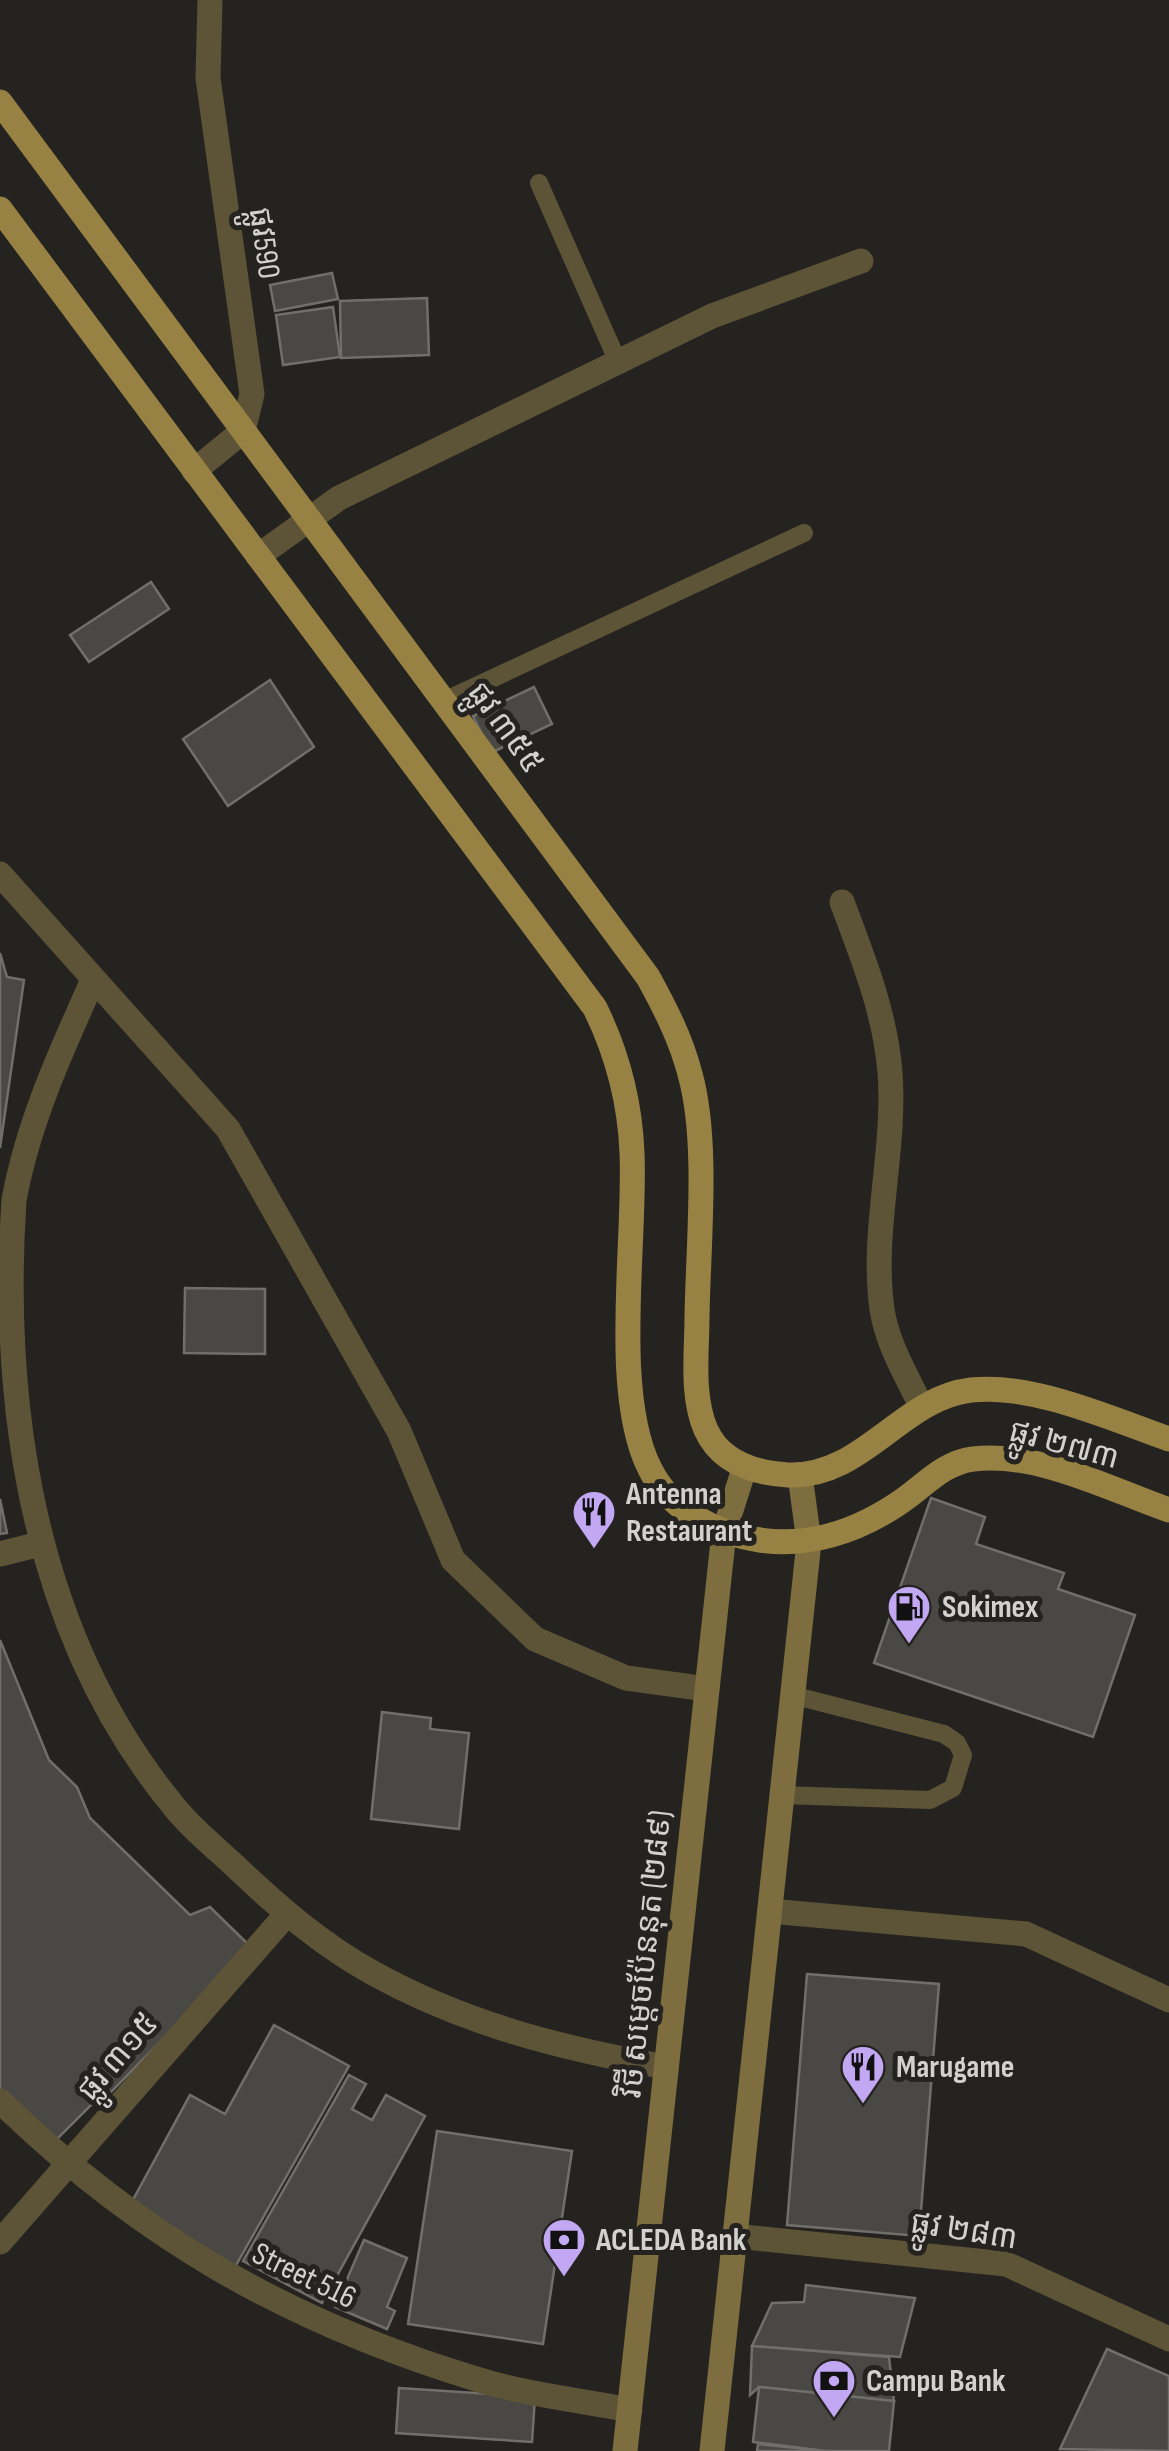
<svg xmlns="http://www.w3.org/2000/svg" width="1169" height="2451" viewBox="0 0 1169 2451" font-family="'Sofia Sans Condensed','Noto Sans Khmer',sans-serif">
<rect width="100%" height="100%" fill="#242320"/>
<g fill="#494844" stroke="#706f6b" stroke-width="2.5">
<path d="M332,273L338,299L275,311L270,285Z"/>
<path d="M427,298L429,355L341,358L340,301Z"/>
<path d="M333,307L340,357L283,365L276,315Z"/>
<path d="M151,582L169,609L89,662L70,635Z"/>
<path d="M270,680L314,747L228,806L183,739Z"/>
<path d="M534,687L552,724L491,753L473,716Z"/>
<path d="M0,953L7,977L24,980L0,1148Z"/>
<path d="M185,1288L265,1289V1354L184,1353Z"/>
<path d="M931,1498L985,1517L976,1544L1064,1573L1058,1589L1135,1615L1093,1737L874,1663Z"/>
<path d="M0,1499L7,1533L0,1534Z"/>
<path d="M0,1640L49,1760L77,1787L90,1818L190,1915L210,1907L252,1948L111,2092L99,2097L51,2145L0,2095Z"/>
<path d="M382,1712L431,1718L430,1729L469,1733L459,1829L371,1819Z"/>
<path d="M807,1974L939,1984L919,2236L787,2225Z"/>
<path d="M274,2025L349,2066L235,2267L128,2209L190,2095L225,2114Z"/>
<path d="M349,2075L366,2084L352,2109L372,2120L386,2095L425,2116L322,2303L243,2261Z"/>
<path d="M437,2131L572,2151L543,2344L408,2324Z"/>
<path d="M364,2240L407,2258L387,2307L395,2311L387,2329L335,2307Z"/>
<path d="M806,2285L915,2298L900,2357L752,2346L772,2303L804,2302Z"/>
<path d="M752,2346L889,2357L894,2401L759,2387L750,2395Z"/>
<path d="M1107,2349L1169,2376V2451L1060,2449Z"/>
<path d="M759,2387L894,2401L889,2451H825L753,2442Z"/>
<path d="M399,2388L535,2397L532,2442L396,2433Z"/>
<path d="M758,2444L825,2451H757Z"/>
</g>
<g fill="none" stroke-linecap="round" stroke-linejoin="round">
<g stroke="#5d5336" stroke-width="18">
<path d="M539,183L618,362"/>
<path d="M444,701L804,533"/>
<path d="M782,1795L930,1800L953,1788L963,1755L957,1743L944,1734L792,1695"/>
</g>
<g stroke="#5d5336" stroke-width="25">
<path d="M258,556L339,498L712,316L861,261"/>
<path d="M0,874L228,1129L399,1431L453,1560L535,1639L626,1678L707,1689"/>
<path d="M842,902C863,958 885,1012 890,1072C896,1151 871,1230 882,1309C887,1344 907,1376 922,1408"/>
<path d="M93,980C61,1051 28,1123 14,1200C0,1415 36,1641 176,1809C193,1830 216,1848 236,1867C278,1907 322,1945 373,1973C465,2024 563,2049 666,2067"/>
<path d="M0,1554L32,1546"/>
<path d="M770,1911L1026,1934L1169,2000"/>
<path d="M0,2101C140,2237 287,2321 473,2378C523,2394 578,2400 630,2410"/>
<path d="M0,2242L286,1915"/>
</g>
<g stroke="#5d5336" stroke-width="25">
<path d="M194,471L243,431L252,394L208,78L210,0"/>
<path d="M735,2236L1006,2264L1169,2339"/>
</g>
<g stroke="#7e6d3e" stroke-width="25">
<path d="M625,2451L724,1532L745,1466"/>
<path d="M712,2451L809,1542L800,1475"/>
</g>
<g stroke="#978143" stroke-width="25">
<path d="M0,102L648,977C665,1008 681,1039 690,1074C709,1141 698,1246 697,1317C697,1352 691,1396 706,1430C721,1463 755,1473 788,1475C863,1478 901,1398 971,1390C1032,1383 1112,1419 1169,1439"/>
<path d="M0,209L595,1008C618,1055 630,1101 632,1153C636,1241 611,1393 650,1469C670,1510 717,1534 760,1540C808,1547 855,1532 896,1505C922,1489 941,1463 973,1459C1037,1451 1109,1489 1169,1510"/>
</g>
</g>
<defs>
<symbol id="restaurant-pin" viewBox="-11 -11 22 30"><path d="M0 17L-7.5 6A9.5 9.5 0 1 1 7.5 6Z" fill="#c2a7f2" stroke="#242320"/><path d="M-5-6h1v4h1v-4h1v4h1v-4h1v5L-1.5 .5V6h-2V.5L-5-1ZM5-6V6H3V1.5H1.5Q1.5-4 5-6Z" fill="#111"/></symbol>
<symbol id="fuel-pin" viewBox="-11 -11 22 30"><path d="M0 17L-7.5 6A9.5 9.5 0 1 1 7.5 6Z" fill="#c2a7f2" stroke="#242320"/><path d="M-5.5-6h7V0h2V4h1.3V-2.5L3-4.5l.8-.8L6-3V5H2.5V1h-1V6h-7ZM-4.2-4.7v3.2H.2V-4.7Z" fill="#111"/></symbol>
<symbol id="bank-pin" viewBox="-11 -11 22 30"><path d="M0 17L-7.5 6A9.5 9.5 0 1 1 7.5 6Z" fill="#c2a7f2" stroke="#242320"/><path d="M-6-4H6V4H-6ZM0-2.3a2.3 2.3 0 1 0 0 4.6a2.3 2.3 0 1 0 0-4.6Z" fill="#111"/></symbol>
</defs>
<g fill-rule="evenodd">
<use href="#restaurant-pin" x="569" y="1487" width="50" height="68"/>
<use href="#fuel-pin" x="884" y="1582" width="50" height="68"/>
<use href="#restaurant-pin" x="838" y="2042" width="50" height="68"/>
<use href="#bank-pin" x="539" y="2215" width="50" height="68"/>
<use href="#bank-pin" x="809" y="2356" width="50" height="68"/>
</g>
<g text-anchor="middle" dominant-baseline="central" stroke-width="10" stroke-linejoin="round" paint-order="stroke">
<g font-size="32" fill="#d2d1cf" stroke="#242320">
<text transform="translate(264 243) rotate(82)">ផ្លូវ590</text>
<text transform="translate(505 728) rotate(54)">ផ្លូវ ៣៥៥</text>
<text transform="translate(1064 1445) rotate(15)">ផ្លូវ ២៧៣</text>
<text transform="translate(646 1954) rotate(-84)">វិថី សម្តេចប៉ែននុត (២៨៩)</text>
<text transform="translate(118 2057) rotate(-49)">ផ្លូវ ៣១៥</text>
<text transform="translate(964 2231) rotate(9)">ផ្លូវ ២៨៣</text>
<text transform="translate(304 2276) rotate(26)">Street 516</text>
</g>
<g font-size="32" font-weight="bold" fill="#d2d1cf" stroke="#242320" text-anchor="start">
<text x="626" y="1494">Antenna<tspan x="626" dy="37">Restaurant</tspan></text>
<text x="942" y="1607">Sokimex</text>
<text x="896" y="2067">Marugame</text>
<text x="596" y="2240">ACLEDA Bank</text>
<text x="866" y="2381">Campu Bank</text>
</g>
</g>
</svg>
